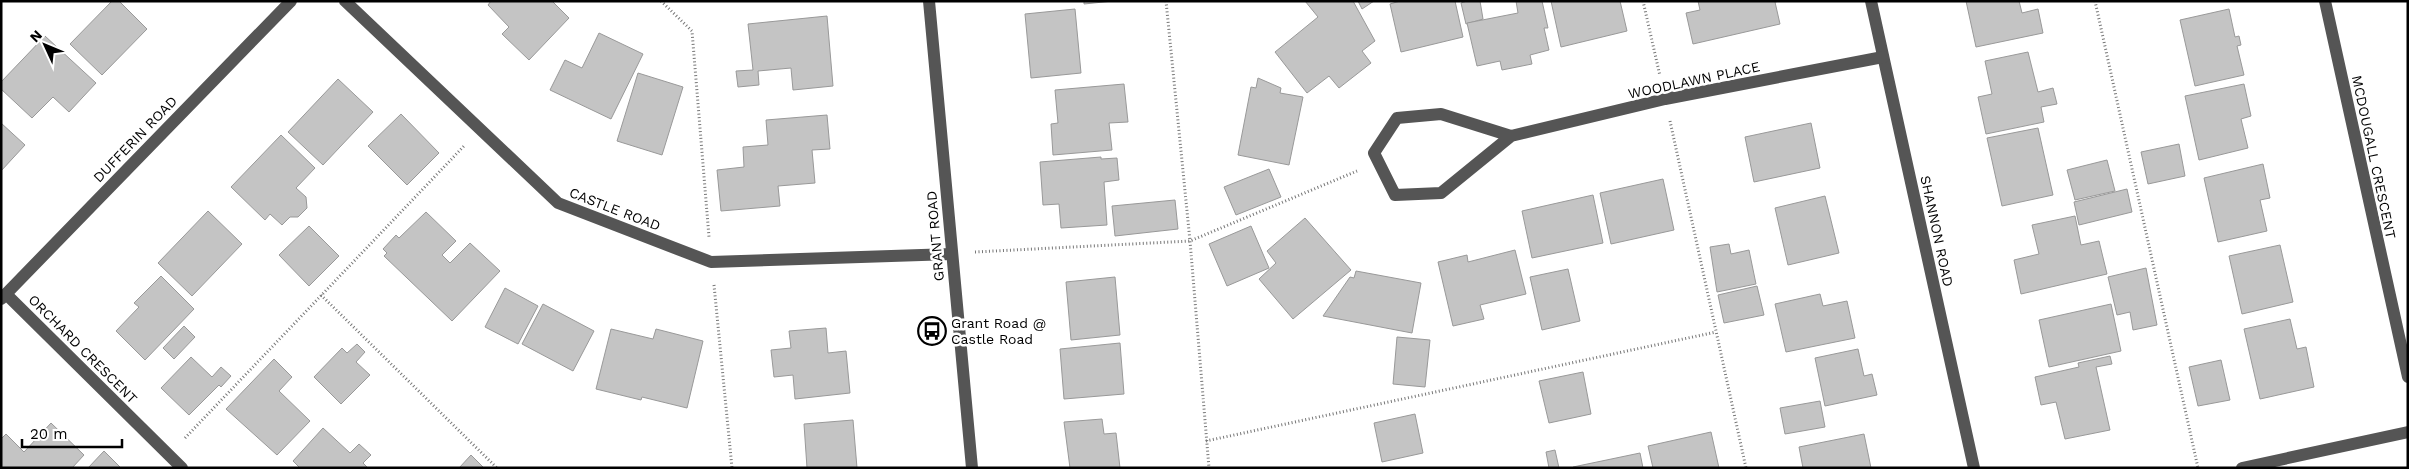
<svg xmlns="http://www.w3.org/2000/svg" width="2409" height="469" viewBox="0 0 2409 469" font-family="'Work Sans',sans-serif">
<rect width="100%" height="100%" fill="#fff"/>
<g fill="#c4c4c4" stroke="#999">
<path d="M112,1H119L147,29L102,75L70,44Z"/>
<path d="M491,1H552L569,18L529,60L502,34L509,27L488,5Z"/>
<path d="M1084,1H1113L1084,4Z"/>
<path d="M1305,1H1353L1375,41L1362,51L1371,63L1339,88L1329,76L1307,93L1275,52L1318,17Z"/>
<path d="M1358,1H1374L1362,9Z"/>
<path d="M1400,1H1455L1463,37L1401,52L1390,4Z"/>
<path d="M1467,1H1480L1483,19L1466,24L1461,3Z"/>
<path d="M1516,1H1542L1548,28H1544L1549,50L1530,55L1532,64L1502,70L1500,61L1477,66L1467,23L1518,13Z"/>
<path d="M1551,1H1620L1627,31L1561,47Z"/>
<path d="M1698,1H1780L1775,2L1780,24L1693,44L1686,13L1700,10Z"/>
<path d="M1966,1H2019L2022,13L2038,9L2043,33L1976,47Z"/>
<path d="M1075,9L1081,73L1031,78L1025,14Z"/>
<path d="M2229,9L2235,37L2239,36L2241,45L2237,46L2244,75L2195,86L2180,20Z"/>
<path d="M827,16L833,86L793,90L791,68L758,71L759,85L738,87L736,71L753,70L748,24Z"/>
<path d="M599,33L643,54L611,119L550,90L565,60L582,68Z"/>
<path d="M45,36L96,83L69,112L53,97L32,118L1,89V82Z"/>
<path d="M2028,52L2038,92L2053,88L2057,104L2041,107L2044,122L1986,134L1978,97L1992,94L1985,61Z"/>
<path d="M638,73L683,87L662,155L617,141Z"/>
<path d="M1258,78L1281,88L1280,93L1303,97L1289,165L1238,155L1251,87L1256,88Z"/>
<path d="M338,79L373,112L323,165L288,132Z"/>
<path d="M1124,84L1128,122L1109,123L1112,150L1053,155L1051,124L1058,123L1055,90Z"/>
<path d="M2244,84L2251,116L2241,119L2248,148L2199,160L2185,96Z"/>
<path d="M401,114L439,153L407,185L368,146Z"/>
<path d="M827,115L830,149L812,150L815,183L778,186L780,206L721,211L717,170L744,167L743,147L768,145L766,120Z"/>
<path d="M1,123L25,145L1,171Z"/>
<path d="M1811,123L1820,168L1754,182L1745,137Z"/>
<path d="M2038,128L2053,195L2002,206L1987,138Z"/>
<path d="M281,135L315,168L296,188L306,197L307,208L298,217H290L282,225L270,214L265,220L231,187Z"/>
<path d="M2179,144L2185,176L2148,184L2141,152Z"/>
<path d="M1101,157V159L1117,158L1119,180L1104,182L1107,225L1061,228L1059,204L1043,205L1040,162Z"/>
<path d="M2107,160L2115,191L2075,200L2067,170Z"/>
<path d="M2263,164L2270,198L2260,200L2267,231L2218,242L2204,178Z"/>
<path d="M1269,169L1281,197L1236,215L1224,187Z"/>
<path d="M1663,179L1674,230L1611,244L1600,193Z"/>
<path d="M2127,189L2132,212L2079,225L2074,202Z"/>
<path d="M1593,195L1603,243L1532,258L1522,211Z"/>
<path d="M1825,196L1839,253L1788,265L1775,208Z"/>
<path d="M1175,200L1178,229L1115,236L1112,206Z"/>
<path d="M208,211L242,244L192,296L158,263Z"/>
<path d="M426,212L456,241L442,255L450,263L470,243L500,271L452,321L384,256L387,253L383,249L396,235L399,238Z"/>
<path d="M2075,216L2081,245L2099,241L2107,274L2021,294L2014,260L2039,254L2032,225Z"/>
<path d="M1305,218L1351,270L1293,319L1259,279L1276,263L1267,251Z"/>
<path d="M309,226L339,256L309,286L279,255Z"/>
<path d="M1251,226L1269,268L1227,286L1209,244Z"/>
<path d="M1729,244L1731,254L1749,250L1756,284L1717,292L1710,247Z"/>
<path d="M2280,245L2293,302L2242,314L2229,256Z"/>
<path d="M1515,250L1526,294L1480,305L1484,319L1453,326L1438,262L1467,255L1468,262Z"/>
<path d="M2146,268L2157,325L2133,330L2130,312L2117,315L2108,277Z"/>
<path d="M1568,269L1580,321L1542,330L1530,277Z"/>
<path d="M1356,271L1421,283L1412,333L1323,316L1350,277L1354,278Z"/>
<path d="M161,276L194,309L145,360L116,331L139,307L134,303Z"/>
<path d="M1115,277L1120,335L1071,340L1066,282Z"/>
<path d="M1757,286L1764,315L1724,323L1718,295Z"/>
<path d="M505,288L538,306L518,344L485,327Z"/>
<path d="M1820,294L1823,306L1847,301L1855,338L1786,352L1775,304Z"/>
<path d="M543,304L594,331L573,371L522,344Z"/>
<path d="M2111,304L2121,351L2049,367L2039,320Z"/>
<path d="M2290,319L2297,349L2306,347L2314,387L2260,399L2244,329Z"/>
<path d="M184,326L195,337L174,359L163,348Z"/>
<path d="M826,328L828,353L846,351L850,393L795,399L793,375L774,377L771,350L791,348L789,331Z"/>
<path d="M611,329L653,339L656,329L703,341L687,408L642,397L641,400L596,389Z"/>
<path d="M1397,337L1430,340L1425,387L1393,384Z"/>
<path d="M1120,343L1124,394L1064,399L1060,349Z"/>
<path d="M357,344L365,352L356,362L370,375L341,404L314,377L342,348L347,353Z"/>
<path d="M1858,349L1864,376L1872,374L1877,395L1825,406L1815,358Z"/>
<path d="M2110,356L2112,364L2096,367L2110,430L2065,439L2056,402L2041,405L2035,377L2079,367L2078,363Z"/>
<path d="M191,357L212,377L221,367L231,376L221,387L219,385L189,415L161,388Z"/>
<path d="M274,359L292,377L279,391L310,421L277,455L226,409Z"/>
<path d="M2221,360L2230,400L2198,406L2189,367Z"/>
<path d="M1583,372L1591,414L1549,423L1539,381Z"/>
<path d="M1820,401L1825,427L1785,434L1780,408Z"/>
<path d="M1415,414L1423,453L1382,462L1374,423Z"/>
<path d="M1102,419L1104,434L1116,433L1120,468H1070L1064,422Z"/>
<path d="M853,420L857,468H807L804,424Z"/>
<path d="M51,423L84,455L72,468H1V439L6,434L24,452Z"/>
<path d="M323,428L350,453L359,444L371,455L363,463L368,468H300L293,461Z"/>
<path d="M1711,432L1719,468H1653L1648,446Z"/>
<path d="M1864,434L1871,468H1803L1799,447Z"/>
<path d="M1555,450L1559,468H1549L1546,452Z"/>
<path d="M104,451L121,468H88Z"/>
<path d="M1640,453L1643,468H1574L1573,467Z"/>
<path d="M471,455L484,468H459Z"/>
</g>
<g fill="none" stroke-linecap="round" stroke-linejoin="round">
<g stroke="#777" stroke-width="3" stroke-dasharray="1 2.5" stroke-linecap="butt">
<path d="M661,1L692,31L709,237"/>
<path d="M1166,1L1190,241L1209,468"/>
<path d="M1643,1L1660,76"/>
<path d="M2095,1L2198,468"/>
<path d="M1670,121L1746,468"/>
<path d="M975,252L1190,241L1357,171"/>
<path d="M714,285L732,468"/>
<path d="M321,295L497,468"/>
<path d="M185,438L464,146"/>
<path d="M1206,441L1716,332"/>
</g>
<g stroke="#555" stroke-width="12">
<path d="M345,1L558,203L711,262L952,254"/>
<path d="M929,1L972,468"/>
<path d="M1871,1L1974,468"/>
<path d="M2325,1L2408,377"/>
<path d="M1511,136L1441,114L1397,118L1374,153L1395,195L1441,193L1511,136L1665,99L1883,57"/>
<path d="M6,294L182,468"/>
<path d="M1,299L291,1"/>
<path d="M2242,468L2408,432"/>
</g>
</g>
<defs>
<symbol id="bus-ring" viewBox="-11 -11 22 22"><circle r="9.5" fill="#fff" stroke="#000" stroke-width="1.5"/><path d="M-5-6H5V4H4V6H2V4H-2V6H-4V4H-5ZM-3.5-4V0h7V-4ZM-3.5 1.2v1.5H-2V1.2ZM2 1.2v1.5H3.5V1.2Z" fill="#000"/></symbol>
</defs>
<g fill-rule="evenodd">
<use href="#bus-ring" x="916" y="315" width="32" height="32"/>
</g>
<g text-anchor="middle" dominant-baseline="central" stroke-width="5" stroke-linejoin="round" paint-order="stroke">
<g font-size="14" fill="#000" stroke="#fff">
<text transform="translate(1694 80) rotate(-12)">WOODLAWN PLACE</text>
<text transform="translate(135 139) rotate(-46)">DUFFERIN ROAD</text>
<text transform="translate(2374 157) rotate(78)">MCDOUGALL CRESCENT</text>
<text transform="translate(615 209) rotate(21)">CASTLE ROAD</text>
<text transform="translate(1937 231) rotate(78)">SHANNON ROAD</text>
<text transform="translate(935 236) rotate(-95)">GRANT ROAD</text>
<text transform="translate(83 349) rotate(45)">ORCHARD CRESCENT</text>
</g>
<g font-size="14" fill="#000" stroke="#fff" text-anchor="start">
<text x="951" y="323">Grant Road @<tspan x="951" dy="16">Castle Road</tspan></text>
</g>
</g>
<rect width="2409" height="469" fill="none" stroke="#000000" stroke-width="5"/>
<g transform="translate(45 45) rotate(314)" stroke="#ffffff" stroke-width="4" paint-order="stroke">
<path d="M0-4L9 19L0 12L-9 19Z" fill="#000000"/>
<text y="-8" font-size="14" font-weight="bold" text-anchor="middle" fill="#000000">N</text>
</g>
<path d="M22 439v8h100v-8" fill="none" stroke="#000000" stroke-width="2.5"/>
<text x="30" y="439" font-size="15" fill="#000000" stroke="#ffffff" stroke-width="4" paint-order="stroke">20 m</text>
</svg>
